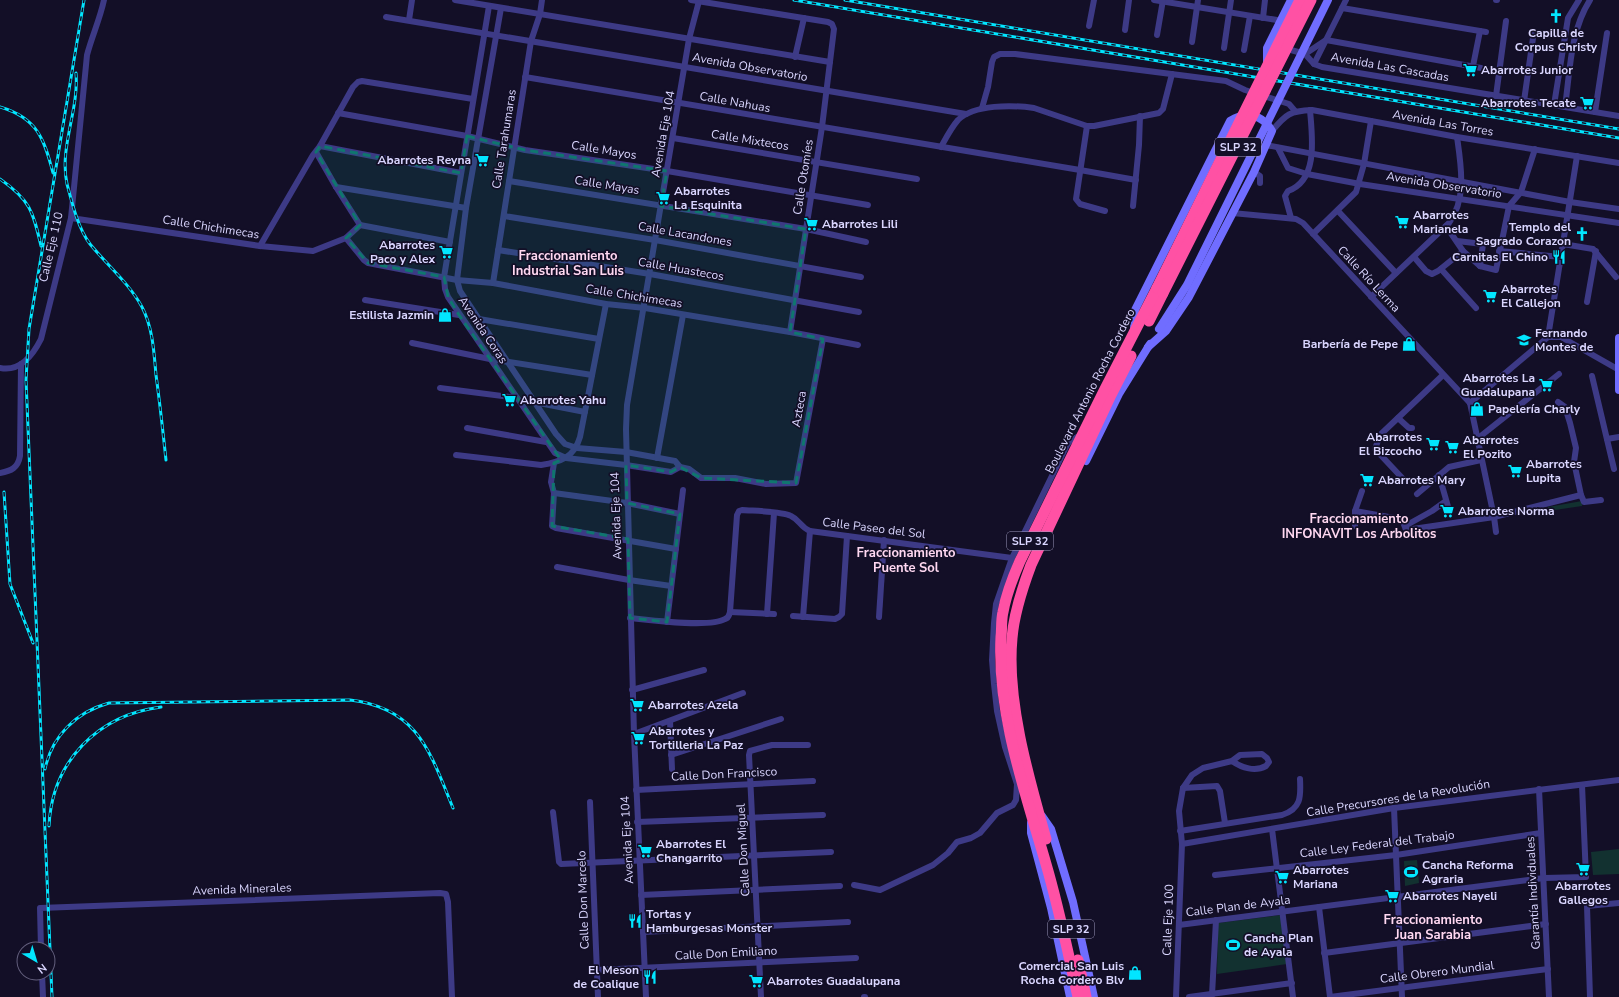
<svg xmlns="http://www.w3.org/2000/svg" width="1619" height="997" viewBox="0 0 1619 997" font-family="'Nunito Sans',sans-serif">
<rect width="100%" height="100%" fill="#130f27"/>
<g fill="#123130">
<path d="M1582,501V506L1548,511V507Z"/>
<path d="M1619,849V874L1593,875L1591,852Z"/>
<path d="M1417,860L1419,883L1405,886L1404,861Z"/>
<path d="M1281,915L1287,964L1217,974L1218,923Z"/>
</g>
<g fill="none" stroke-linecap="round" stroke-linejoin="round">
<g stroke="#3d3a86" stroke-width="6">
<path d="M455,0L830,62"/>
<path d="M691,0L828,22L832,24L834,29L822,127L790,332"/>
<path d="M1154,0L1277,20"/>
<path d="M1496,0H1497"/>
<path d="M489,6L444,277L445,289L448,297L555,453L566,458L626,465L671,472L680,467"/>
<path d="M501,8L466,208L457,280L460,291L556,434L565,444L577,448L626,452L675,461L680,467L689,469L701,478H735L766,484L796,483L823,339"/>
<path d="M1342,8L1486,32"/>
<path d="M386,17L966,114"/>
<path d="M1263,18L1265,0"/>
<path d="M409,20L412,0"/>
<path d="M1089,26L1094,0"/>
<path d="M1125,30L1129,0"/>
<path d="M1157,35L1163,0"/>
<path d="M1192,42L1198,0"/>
<path d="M1224,48L1231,0"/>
<path d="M1284,48L1305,54L1326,40L1481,68"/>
<path d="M1244,50L1250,16"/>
<path d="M1305,54L1314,64L1322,67L1619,116"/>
<path d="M795,57L804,18"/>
<path d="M1314,64L1346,0"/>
<path d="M1473,66L1480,31"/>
<path d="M525,77L1080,170L1136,180"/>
<path d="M1496,96L1506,21"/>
<path d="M1524,101L1534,31"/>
<path d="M1554,105L1568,18L1579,0"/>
<path d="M1565,107C1570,72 1570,31 1590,0"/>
<path d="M982,108L988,87L992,62L994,57L1000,54H1015L1226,81L1245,90L1289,104L1295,111"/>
<path d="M1595,112L1607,33"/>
<path d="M338,113L467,136L525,150L667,171L868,205"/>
<path d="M1087,126L1076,199L1080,204L1105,211"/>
<path d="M1272,131C1286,114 1290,111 1312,110L1457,137L1619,163"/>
<path d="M673,138L917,179"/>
<path d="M1266,145L1570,202L1619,209"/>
<path d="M320,146L461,173"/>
<path d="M941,147C946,138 951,128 958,120C974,104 1013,105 1034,108L1087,126H1094L1159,113L1163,109L1172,74"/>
<path d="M1278,148L1288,168L1307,174L1360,184L1619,223"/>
<path d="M316,152L336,187L360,225"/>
<path d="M1254,172L1260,176V183"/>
<path d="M509,181L806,229L866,242"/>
<path d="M336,187L466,208"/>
<path d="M1133,206L1139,145L1140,116"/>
<path d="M1338,211L1396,273"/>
<path d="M1232,213L1296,219L1303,223L1470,403"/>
<path d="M504,216L655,240L861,277"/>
<path d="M71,218L260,246L313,251L346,238L360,225"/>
<path d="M1291,218L1285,196L1288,191C1319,180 1312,136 1310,110"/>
<path d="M360,225L450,242"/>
<path d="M1446,226L1463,251L1480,266"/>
<path d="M1313,234L1356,192L1364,164L1371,121"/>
<path d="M346,238L364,260L368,263L457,280L493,283L606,304L645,308L790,332L858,345"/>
<path d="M1457,241L1483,244L1480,266"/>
<path d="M1563,244L1593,249L1616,277"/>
<path d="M260,246L313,155L320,146L353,87L358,82L362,81L473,99"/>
<path d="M498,250L650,274L859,312"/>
<path d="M1499,251L1561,257"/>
<path d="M1414,257L1426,271L1432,274L1438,271L1463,251"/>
<path d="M1480,266L1496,270L1509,206L1521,192L1535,149"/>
<path d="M1441,269L1476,308"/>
<path d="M493,283L531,41L540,14L542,0"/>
<path d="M1371,297L1449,223C1467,199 1461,165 1457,137"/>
<path d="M365,300L459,315"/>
<path d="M1587,302L1596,251"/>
<path d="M479,319L599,339"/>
<path d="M1548,337H1561L1619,370"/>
<path d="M412,343L490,359L592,375"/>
<path d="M0,368C20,372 33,355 41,339L71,218L87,55C92,36 100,19 104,0"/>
<path d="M1592,376L1614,469"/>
<path d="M440,388L517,398"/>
<path d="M534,402L585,412"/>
<path d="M1558,402L1565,407L1570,423L1576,448L1574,462L1581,495L1584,502L1601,500"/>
<path d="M1470,403L1548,337L1577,156"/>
<path d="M1470,403L1494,517L1496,532"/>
<path d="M1398,418L1409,428H1412"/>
<path d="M467,428L546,442"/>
<path d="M1477,439L1559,374"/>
<path d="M1607,439L1619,437"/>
<path d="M456,455L541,465C560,462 574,458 580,437L606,304"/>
<path d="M657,458L683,315"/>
<path d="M554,463L551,482L554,493L552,526L556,528L676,549"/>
<path d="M0,473C11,471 18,468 20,456L21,364"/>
<path d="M1439,475L1449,510"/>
<path d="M1405,481L1375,449L1380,435L1443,375"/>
<path d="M554,493L627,503L680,514"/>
<path d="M1417,494L1449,467L1481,460"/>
<path d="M1355,511L1400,519L1403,522L1406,530L1494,517L1581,495"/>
<path d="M1355,526V511L1362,491"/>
<path d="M1405,526L1432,511L1446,501"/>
<path d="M557,567L629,580L671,586"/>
<path d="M730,612L774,614"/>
<path d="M767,614L774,513"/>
<path d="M793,616L835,619L839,617L842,614L847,536"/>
<path d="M803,617L810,531"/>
<path d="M879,617L884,540"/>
<path d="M630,618C649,620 710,628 725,619C729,618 729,615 730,612L737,515L739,511L742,510C754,511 782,511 791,516C800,520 800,527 810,531L1012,558"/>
<path d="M667,622L683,490"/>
<path d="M632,690L704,670"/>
<path d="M670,721L672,769"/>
<path d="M634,734L743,693"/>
<path d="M671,755L781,719"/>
<path d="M1183,788L1217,786L1220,791L1225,823"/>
<path d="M1539,789L1549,997"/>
<path d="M636,790L813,781"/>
<path d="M590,802L598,997"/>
<path d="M1394,808L1402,997"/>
<path d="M553,812L559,862L561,864L831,852"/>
<path d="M637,822L823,815"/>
<path d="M1272,829L1293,997"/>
<path d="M1180,831L1282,815C1301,809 1301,797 1300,779"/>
<path d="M1182,844L1394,808L1619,780"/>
<path d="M1215,875L1396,855L1541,833"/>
<path d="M854,885L880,890L933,865L948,853L957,842L971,838L980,833L997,813L1013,805L1016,800L1017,784L1005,747L997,711L994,684L992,660L994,623L996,604L1012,558L1067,445L1070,441L1081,435"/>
<path d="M641,895L840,886"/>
<path d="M1319,907L1330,997"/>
<path d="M1179,925L1544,878L1586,877L1582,785"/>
<path d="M643,932L848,922"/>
<path d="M41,949L40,908L440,893L446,894L448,902L452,997"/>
<path d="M1324,953L1546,924"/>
<path d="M596,970L856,958"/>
<path d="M42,973L43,997"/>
<path d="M1212,995L1216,920"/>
<path d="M646,997L634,734L626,429L627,405L689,39L699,1"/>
<path d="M761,997L749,755L750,751L772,745H808"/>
<path d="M864,997H865"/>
<path d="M1176,997L1182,844L1179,811L1183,788L1192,775L1203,768L1232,761L1240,755L1262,754L1267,758L1269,762L1266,766C1255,772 1242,768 1232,761"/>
<path d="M1189,997L1292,983"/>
<path d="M1330,997L1548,969"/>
<path d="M1590,997L1587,906L1619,903"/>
</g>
<g stroke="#706dff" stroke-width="8">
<path d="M1134,330L1135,310L1230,121C1246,111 1262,114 1272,131L1254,172L1189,297L1166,331L1148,347"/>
<path d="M1619,338V390"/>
<path d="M1086,461L1119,394L1150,344"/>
<path d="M1042,816L1051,829L1073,902L1094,997"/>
<path d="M1031,823V833L1051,908L1070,997"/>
</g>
<g stroke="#ff51a4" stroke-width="11">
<path d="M1149,321L1163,293"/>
<path d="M1046,839C1029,779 1006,701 1012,638C1014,613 1022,589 1031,565L1111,395L1131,356"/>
<path d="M1078,960L1086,997"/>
<path d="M1078,997C1068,953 1059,908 1046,864C1025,791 997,714 1001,637C1002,629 1001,620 1003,612C1006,595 1013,577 1020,561L1104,391L1157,288"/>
</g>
<defs>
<g id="rail">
<path d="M794,0L1619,138"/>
<path d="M845,0L1619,129"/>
<path d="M76,73C79,111 59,147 67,184C72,203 78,228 90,244C107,265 129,283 142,307C153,328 154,353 156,375C160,404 163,432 166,460"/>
<path d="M0,107C37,118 44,138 53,173"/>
<path d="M0,179C30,200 33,211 41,246"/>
<path d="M4,492L10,584L33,643"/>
<path d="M45,769C52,736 76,712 109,703L350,700C418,708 430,752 453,808"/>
<path d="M49,826C52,761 98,715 161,707"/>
<path d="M52,997L26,380L29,329L84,0"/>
</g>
</defs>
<use href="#rail" stroke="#02e6ff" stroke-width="3"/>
<use href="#rail" stroke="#130f27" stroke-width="1.5" stroke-dasharray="4.5" stroke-linecap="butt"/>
<g stroke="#706dff" stroke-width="8">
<path d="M1267,64V48L1291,0"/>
<path d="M1159,329L1187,285L1328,0"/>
</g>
<g stroke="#ff51a4" stroke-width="11">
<path d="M1157,288L1300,0"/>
<path d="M1163,293L1311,0"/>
</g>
</g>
<path fill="#0f766e" fill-opacity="0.2" stroke="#0f766e" stroke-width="3" stroke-dasharray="8 5" stroke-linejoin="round" d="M467,136L525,150L667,171L661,206L806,229L790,332L823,339L796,483L701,478L680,467L671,472L626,465L627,503L680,514L667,622L630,618L628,539L552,526L554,463L561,460L459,315L448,297L444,277L368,263L346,238L360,225L316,152L320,146L461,173Z"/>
<defs>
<symbol id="church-bare" viewBox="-9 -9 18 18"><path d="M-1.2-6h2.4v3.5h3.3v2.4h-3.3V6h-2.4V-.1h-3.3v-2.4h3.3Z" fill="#02e6ff" stroke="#130f27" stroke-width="2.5" paint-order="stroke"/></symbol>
<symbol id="supermarket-bare" viewBox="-9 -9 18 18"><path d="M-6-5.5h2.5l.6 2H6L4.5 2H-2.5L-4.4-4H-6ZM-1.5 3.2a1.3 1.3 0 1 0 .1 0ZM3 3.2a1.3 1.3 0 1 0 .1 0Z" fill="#02e6ff" stroke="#130f27" stroke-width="2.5" paint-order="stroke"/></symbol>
<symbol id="restaurant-bare" viewBox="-9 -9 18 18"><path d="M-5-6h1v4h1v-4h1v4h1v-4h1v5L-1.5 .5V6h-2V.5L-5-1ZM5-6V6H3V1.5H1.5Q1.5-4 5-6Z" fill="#02e6ff" stroke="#130f27" stroke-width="2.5" paint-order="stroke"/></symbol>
<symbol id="shop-bare" viewBox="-9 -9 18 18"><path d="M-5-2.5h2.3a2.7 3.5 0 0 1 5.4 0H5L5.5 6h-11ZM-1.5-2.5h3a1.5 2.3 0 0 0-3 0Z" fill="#02e6ff" stroke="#130f27" stroke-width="2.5" paint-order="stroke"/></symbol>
<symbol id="school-bare" viewBox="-9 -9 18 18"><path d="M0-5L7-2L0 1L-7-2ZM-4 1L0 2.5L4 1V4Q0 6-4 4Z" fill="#02e6ff" stroke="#130f27" stroke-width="2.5" paint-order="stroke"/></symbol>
<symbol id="stadium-bare" viewBox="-9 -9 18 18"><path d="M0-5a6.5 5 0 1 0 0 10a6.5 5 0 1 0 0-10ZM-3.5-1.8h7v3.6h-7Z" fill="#02e6ff" stroke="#130f27" stroke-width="2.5" paint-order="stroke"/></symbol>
</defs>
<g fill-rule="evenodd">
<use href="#church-bare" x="1546" y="6" width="20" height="20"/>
<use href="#supermarket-bare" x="1460" y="60" width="20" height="20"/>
<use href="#supermarket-bare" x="1577" y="93" width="20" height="20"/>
<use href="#supermarket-bare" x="472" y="150" width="20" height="20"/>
<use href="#supermarket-bare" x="653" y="188" width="20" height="20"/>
<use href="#supermarket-bare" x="1392" y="212" width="20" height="20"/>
<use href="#supermarket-bare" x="801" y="214" width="20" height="20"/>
<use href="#church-bare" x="1572" y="224" width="20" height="20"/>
<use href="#supermarket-bare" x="436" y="242" width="20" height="20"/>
<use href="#restaurant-bare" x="1549" y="247" width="20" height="20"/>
<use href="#supermarket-bare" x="1480" y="286" width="20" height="20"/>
<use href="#shop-bare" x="435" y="305" width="20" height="20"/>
<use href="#school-bare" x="1514" y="330" width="20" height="20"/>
<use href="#shop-bare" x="1399" y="334" width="20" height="20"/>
<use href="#supermarket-bare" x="1536" y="375" width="20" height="20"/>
<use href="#supermarket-bare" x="499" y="390" width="20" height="20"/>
<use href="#shop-bare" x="1467" y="399" width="20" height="20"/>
<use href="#supermarket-bare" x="1423" y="434" width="20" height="20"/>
<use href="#supermarket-bare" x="1442" y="437" width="20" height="20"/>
<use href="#supermarket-bare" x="1505" y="461" width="20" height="20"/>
<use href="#supermarket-bare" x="1357" y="470" width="20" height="20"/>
<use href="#supermarket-bare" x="1437" y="501" width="20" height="20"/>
<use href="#supermarket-bare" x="627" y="695" width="20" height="20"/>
<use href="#supermarket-bare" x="628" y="728" width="20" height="20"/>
<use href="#supermarket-bare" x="635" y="841" width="20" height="20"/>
<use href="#supermarket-bare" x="1573" y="859" width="20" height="20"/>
<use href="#stadium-bare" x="1401" y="862" width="20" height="20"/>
<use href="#supermarket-bare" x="1272" y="867" width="20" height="20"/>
<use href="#supermarket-bare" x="1382" y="886" width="20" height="20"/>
<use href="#restaurant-bare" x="625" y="911" width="20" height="20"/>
<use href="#stadium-bare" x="1223" y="935" width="20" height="20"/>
<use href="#shop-bare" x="1125" y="963" width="20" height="20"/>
<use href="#restaurant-bare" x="640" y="967" width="20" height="20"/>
<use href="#supermarket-bare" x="746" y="971" width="20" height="20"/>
</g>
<g text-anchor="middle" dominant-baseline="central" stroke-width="3.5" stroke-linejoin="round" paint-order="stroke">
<g fill="#130f27" stroke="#9e9abe" stroke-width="1">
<rect x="1215" y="138" width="46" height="18" rx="3"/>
<rect x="1007" y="532" width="46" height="18" rx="3"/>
<rect x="1048" y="920" width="46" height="18" rx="3"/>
</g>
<g font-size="11" font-weight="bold" fill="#dad6ff">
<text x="1238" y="147">SLP 32</text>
<text x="1030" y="541">SLP 32</text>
<text x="1071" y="929">SLP 32</text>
</g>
<g font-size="12" font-weight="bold" fill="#dad6ff" stroke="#130f27" text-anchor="start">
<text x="1556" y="33" text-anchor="middle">Capilla de<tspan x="1556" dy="14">Corpus Christy</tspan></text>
<text x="1481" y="70">Abarrotes Junior</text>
<text x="1576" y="103" text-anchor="end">Abarrotes Tecate</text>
<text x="471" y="160" text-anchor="end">Abarrotes Reyna</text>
<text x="674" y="191">Abarrotes<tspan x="674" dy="14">La Esquinita</tspan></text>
<text x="1413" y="215">Abarrotes<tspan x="1413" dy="14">Marianela</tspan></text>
<text x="822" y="224">Abarrotes Lili</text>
<text x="1571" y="227" text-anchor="end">Templo del<tspan x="1571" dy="14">Sagrado Corazon</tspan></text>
<text x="435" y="245" text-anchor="end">Abarrotes<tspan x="435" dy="14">Paco y Alex</tspan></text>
<text x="1548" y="257" text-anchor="end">Carnitas El Chino</text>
<text x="1501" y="289">Abarrotes<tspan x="1501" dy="14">El Callejon</tspan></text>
<text x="434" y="315" text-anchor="end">Estilista Jazmin</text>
<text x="1535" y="333">Fernando<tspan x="1535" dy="14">Montes de</tspan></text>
<text x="1398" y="344" text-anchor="end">Barbería de Pepe</text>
<text x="1535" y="378" text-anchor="end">Abarrotes La<tspan x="1535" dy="14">Guadalupana</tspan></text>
<text x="520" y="400">Abarrotes Yahu</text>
<text x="1488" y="409">Papelería Charly</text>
<text x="1422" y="437" text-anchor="end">Abarrotes<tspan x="1422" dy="14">El Bizcocho</tspan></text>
<text x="1463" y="440">Abarrotes<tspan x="1463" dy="14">El Pozito</tspan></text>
<text x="1526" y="464">Abarrotes<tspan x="1526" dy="14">Lupita</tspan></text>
<text x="1378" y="480">Abarrotes Mary</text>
<text x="1458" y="511">Abarrotes Norma</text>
<text x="648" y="705">Abarrotes Azela</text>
<text x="649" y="731">Abarrotes y<tspan x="649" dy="14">Tortilleria La Paz</tspan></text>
<text x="656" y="844">Abarrotes El<tspan x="656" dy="14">Changarrito</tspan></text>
<text x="1422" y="865">Cancha Reforma<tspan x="1422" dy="14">Agraria</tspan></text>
<text x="1293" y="870">Abarrotes<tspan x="1293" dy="14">Mariana</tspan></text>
<text x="1583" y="886" text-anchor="middle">Abarrotes<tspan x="1583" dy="14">Gallegos</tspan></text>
<text x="1403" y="896">Abarrotes Nayeli</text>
<text x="646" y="914">Tortas y<tspan x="646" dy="14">Hamburgesas Monster</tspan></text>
<text x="1244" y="938">Cancha Plan<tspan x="1244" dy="14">de Ayala</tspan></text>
<text x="1124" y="966" text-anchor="end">Comercial San Luis<tspan x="1124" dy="14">Rocha Cordero Blv</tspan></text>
<text x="639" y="970" text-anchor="end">El Meson<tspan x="639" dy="14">de Coalique</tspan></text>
<text x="767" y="981">Abarrotes Guadalupana</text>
</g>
<g font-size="12" fill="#dad6ff" stroke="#130f27">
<text transform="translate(750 67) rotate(10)">Avenida Observatorio</text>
<text transform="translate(1390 67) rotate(10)">Avenida Las Cascadas</text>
<text transform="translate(735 102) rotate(10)">Calle Nahuas</text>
<text transform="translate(1443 123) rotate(10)">Avenida Las Torres</text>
<text transform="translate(663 134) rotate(-80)">Avenida Eje 104</text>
<text transform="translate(504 139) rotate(-81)">Calle Tarahumaras</text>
<text transform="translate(750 140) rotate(9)">Calle Mixtecos</text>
<text transform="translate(604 150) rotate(9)">Calle Mayos</text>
<text transform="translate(803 177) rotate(-81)">Calle Otomíes</text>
<text transform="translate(607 185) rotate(9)">Calle Mayas</text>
<text transform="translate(1444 185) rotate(9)">Avenida Observatorio</text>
<text transform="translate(211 227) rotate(9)">Calle Chichimecas</text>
<text transform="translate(685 234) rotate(10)">Calle Lacandones</text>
<text transform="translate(51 247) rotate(-77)">Calle Eje 110</text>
<text transform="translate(681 269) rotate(10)">Calle Huastecos</text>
<text transform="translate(1369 279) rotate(47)">Calle Río Lerma</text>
<text transform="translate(634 296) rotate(9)">Calle Chichimecas</text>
<text transform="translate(483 330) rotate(56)">Avenida Coras</text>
<text transform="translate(1090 391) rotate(-63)">Boulevard Antonio Rocha Cordero</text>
<text transform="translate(799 409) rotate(-80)">Azteca</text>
<text transform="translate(616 516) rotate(-92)">Avenida Eje 104</text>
<text transform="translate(874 528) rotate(7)">Calle Paseo del Sol</text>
<text transform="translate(724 774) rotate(-3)">Calle Don Francisco</text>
<text transform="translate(1398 798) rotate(-9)">Calle Precursores de la Revolución</text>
<text transform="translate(627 840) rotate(-93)">Avenida Eje 104</text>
<text transform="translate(1377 844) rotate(-7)">Calle Ley Federal del Trabajo</text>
<text transform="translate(743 850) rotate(-93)">Calle Don Miguel</text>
<text transform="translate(242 889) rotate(-2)">Avenida Minerales</text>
<text transform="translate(1533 893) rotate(-93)">Garantía Individuales</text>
<text transform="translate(583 900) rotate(-92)">Calle Don Marcelo</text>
<text transform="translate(1238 906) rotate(-7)">Calle Plan de Ayala</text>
<text transform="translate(1168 920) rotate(-88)">Calle Eje 100</text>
<text transform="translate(726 953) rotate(-3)">Calle Don Emiliano</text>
<text transform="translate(1437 972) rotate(-7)">Calle Obrero Mundial</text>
</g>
<g font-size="13" font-weight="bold" fill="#ffd8f1" stroke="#130f27">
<text x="568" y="256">Fraccionamiento<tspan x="568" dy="15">Industrial San Luis</tspan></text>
<text x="1359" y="519">Fraccionamiento<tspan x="1359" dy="15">INFONAVIT Los Arbolitos</tspan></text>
<text x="906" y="553">Fraccionamiento<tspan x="906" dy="15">Puente Sol</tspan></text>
<text x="1433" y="920">Fraccionamiento<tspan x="1433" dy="15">Juan Sarabia</tspan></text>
</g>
</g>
<g transform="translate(36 961) rotate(142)"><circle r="19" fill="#130f27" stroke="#635f7d"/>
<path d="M0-3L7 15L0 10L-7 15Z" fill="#02e6ff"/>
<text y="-6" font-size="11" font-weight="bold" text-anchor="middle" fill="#dad6ff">N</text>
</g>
</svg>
